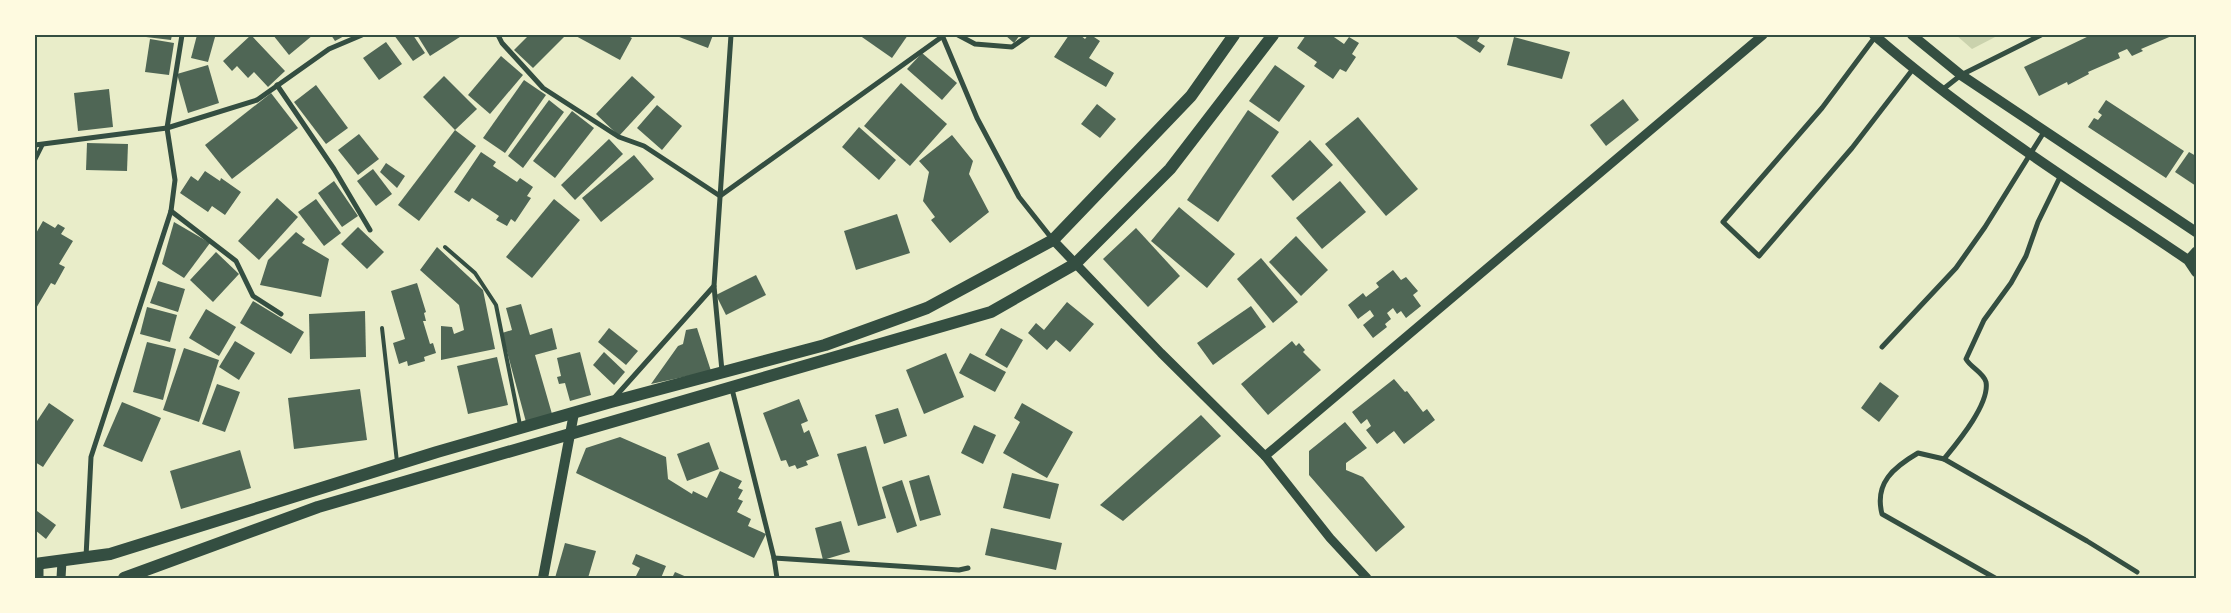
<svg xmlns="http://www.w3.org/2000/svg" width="2231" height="613" viewBox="0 0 2231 613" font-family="Poppins,sans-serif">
<rect width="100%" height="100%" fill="#e9edc9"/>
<path fill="#cad2ad" d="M1956,35H1999L1972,49Z"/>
<g fill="#4f6655">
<path d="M146,35H172L171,40L146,37Z"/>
<path d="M197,35L215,37L208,62L191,58Z"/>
<path d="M251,35L285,71L268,87L254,72L248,78L237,66L232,71L223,61Z"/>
<path d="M273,35H313L289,55Z"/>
<path d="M331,35H346L335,41Z"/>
<path d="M394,35H413L425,53L413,61Z"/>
<path d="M417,35H463L430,56Z"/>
<path d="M529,35H566L533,68L514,50Z"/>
<path d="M574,35H626L632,38L620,60Z"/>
<path d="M674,35H713L708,48Z"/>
<path d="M859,35H908L892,58Z"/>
<path d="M1005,35H1020L1014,43Z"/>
<path d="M1069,35H1080L1085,39L1088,35H1091L1100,41L1089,58L1114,73L1106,87L1054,57Z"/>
<path d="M1306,35H1331L1344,44L1349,37L1359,43L1352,54L1356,57L1346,72L1340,69L1333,79L1314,66L1317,62L1297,48Z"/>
<path d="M1453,35H1481L1477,41L1485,46L1480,53Z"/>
<path d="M2091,35H2174L2141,49L2143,51L2132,56L2127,49L2118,53L2120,58L2088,72L2089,74L2068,85L2067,82L2039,96L2024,67Z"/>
<path d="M1514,37L1570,52L1562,79L1507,65Z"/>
<path d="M150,39L174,43L169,75L145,72Z"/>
<path d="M386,42L402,64L379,80L363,58Z"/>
<path d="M922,53L957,83L942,100L907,69Z"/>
<path d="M501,56L523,75L490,114L468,95Z"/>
<path d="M208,65L219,103L188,113L177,74Z"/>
<path d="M1275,65L1305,86L1279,122L1249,101Z"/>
<path d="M444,76L477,109L455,130L423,97Z"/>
<path d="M632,76L655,97L619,136L596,114Z"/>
<path d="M524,80L546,95L505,153L483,138Z"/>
<path d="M901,83L947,124L910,166L864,126Z"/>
<path d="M316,85L348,128L326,144L294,102Z"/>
<path d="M109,89L113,127L78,131L74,93Z"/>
<path d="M271,93L298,128L232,179L205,145Z"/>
<path d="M1623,99L1639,120L1606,146L1590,125Z"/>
<path d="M549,100L564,112L523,168L508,156Z"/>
<path d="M2106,100L2184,151L2166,178L2088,127L2094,118L2098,120L2102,115L2098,112Z"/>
<path d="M1097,104L1116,119L1100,138L1081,124Z"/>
<path d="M657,105L682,126L662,150L637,128Z"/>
<path d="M1248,110L1279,132L1218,222L1187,200Z"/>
<path d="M572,111L594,128L555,178L533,161Z"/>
<path d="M1358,117L1418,189L1386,216L1325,144Z"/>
<path d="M859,127L896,160L879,180L842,147Z"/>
<path d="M455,130L476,146L419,221L398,205Z"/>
<path d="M359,134L379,159L358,175L338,150Z"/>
<path d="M952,135L973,161L969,174L989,212L950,243L931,220L935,217L923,201L929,172L919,161Z"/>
<path d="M609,139L623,154L575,200L561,185Z"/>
<path d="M1310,140L1333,165L1293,201L1271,176Z"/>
<path d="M87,143L128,144L127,171L86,170Z"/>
<path d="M481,152L496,162L493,166L517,182L520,178L533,187L527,196L531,198L515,222L511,219L507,226L496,220L499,216L472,198L469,202L454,192Z"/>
<path d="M2189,152L2196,156V186L2175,172Z"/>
<path d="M634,155L654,179L601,222L582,198Z"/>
<path d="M386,163L405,176L397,188L380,172Z"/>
<path d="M373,169L392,194L376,206L357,181Z"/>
<path d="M205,171L220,181L221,178L241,192L225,215L212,206L208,212L180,193L191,176L198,181Z"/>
<path d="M334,181L358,216L342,227L318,193Z"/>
<path d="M1340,181L1366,212L1322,249L1296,218Z"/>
<path d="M277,198L298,217L259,260L238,241Z"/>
<path d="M316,199L341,233L324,246L298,212Z"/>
<path d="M554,199L580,220L532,278L506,257Z"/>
<path d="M1179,207L1235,254L1207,288L1151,241Z"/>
<path d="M897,214L910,253L856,270L844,231Z"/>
<path d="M43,221L55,228L58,224L65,228L61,234L73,241L59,264L65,267L55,285L51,283L35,310V235Z"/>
<path d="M174,222L210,243L184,278L162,264Z"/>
<path d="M358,227L384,252L367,269L341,244Z"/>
<path d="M1136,228L1180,276L1148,307L1103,259Z"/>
<path d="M296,232L305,239L302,243L329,259L321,297L260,285L268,260Z"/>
<path d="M1296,236L1328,270L1301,296L1269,262Z"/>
<path d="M437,247L483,290L495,349L441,360V326L452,327L454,334L464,330L459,305L420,270Z"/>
<path d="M216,252L239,274L213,302L190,280Z"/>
<path d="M1261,258L1298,302L1273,323L1237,279Z"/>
<path d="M1393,270L1401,280L1406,277L1418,291L1413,295L1421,306L1406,318L1401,311L1397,314L1393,308L1387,313L1391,319L1385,324L1387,327L1373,338L1363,325L1374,316L1370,310L1358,319L1348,305L1363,293L1366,297L1379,287L1376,283Z"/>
<path d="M756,275L766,295L726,315L716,295Z"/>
<path d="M158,281L185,289L178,312L150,303Z"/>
<path d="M417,283L426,312L424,313L426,321H423L430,344L433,343L436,353L424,357L425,361L408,366L407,361L399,364L393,343L405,339L391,291Z"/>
<path d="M253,301L304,332L291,354L240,323Z"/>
<path d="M1067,302L1094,324L1070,352L1056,340L1047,350L1028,333L1036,323L1044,330Z"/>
<path d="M521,304L530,335L552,328L557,349L535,355L552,414L526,422L502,333L512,330L506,308Z"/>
<path d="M1251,306L1266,327L1213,365L1197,343Z"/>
<path d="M147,307L177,315L170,342L140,334Z"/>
<path d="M206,309L236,327L219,356L189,338Z"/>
<path d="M365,311L366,357L310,359L309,314Z"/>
<path d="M609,328L638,351L626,365L598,342Z"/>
<path d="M697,328L711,371L651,384L678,346L683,344L686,330Z"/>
<path d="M1001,328L1023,340L1007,368L985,355Z"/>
<path d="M235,341L255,353L239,380L219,367Z"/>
<path d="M1292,341L1296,346L1299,343L1305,350L1303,352L1321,370L1268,415L1241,384Z"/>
<path d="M147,342L176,349L163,400L133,392Z"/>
<path d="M184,348L219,360L199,422L163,410Z"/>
<path d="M580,352L591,395L570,401L565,383L559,384L557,377L561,376L557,358Z"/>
<path d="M604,352L625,372L614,385L593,365Z"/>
<path d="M946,353L964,397L924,414L906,370Z"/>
<path d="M970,353L1006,372L995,392L959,373Z"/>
<path d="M497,357L508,405L468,414L457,366Z"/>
<path d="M1394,379L1405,392L1407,391L1423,412L1427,409L1435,420L1404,444L1394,431L1377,444L1366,430L1371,426L1367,419L1361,424L1352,412Z"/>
<path d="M1880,382L1899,396L1879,422L1861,408Z"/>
<path d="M217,384L240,392L225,432L202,424Z"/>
<path d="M360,389L367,440L294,449L288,398Z"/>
<path d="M799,399L808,421L801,424L804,433L809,430L819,456L806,461L808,465L797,469L795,465L789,467L786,460L781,461L763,413Z"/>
<path d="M122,402L161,418L142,462L103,446Z"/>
<path d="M49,403L74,420L43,467L35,462V424Z"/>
<path d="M1022,403L1073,432L1047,478L1003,453L1020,422L1014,418Z"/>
<path d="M898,408L907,436L884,444L875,415Z"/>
<path d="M1201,415L1221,436L1123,521L1100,505Z"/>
<path d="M1345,422L1367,448L1346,463V470L1363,477L1405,527L1376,552L1309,475V451Z"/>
<path d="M974,425L996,435L983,464L961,453Z"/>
<path d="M620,437L666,457L668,479L692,494L693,491L707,498L720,471L742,481L738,488L743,490L738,499L743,501L737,512L751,519L748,526L766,534L754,558L576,473L586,448Z"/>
<path d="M709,442L719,469L687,481L677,454Z"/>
<path d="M866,446L886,518L858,526L837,454Z"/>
<path d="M240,450L251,488L181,509L170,471Z"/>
<path d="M1012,473L1059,484L1050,519L1003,508Z"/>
<path d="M929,475L941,515L920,521L909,481Z"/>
<path d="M902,480L917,526L897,533L882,487Z"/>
<path d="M37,511L56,525L46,539L35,530V514Z"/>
<path d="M841,521L850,552L823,560L815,528Z"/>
<path d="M991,528L1062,543L1056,570L985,555Z"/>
<path d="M565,543L596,551L588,578H555Z"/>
<path d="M636,554L666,566L661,578H635L640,568L632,564Z"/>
<path d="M675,572L689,578H672Z"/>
</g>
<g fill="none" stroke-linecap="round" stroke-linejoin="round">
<g stroke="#344e41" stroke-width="4">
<path d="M35,160L43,144"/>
<path d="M445,247L475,273L496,305L520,425"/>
<path d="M382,328L397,462"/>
</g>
<g stroke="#344e41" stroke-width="5">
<path d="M498,35L502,43L543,88L619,137L644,146L720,196L943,36"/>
<path d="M942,35L977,118L1019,197L1053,240"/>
<path d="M958,35L975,44L1012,47L1029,35"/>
<path d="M1875,37L1822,108L1723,222L1759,256L1852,148L1913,69"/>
<path d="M277,85L334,169L370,230"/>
<path d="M1942,90L1961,75L2041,35"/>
<path d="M35,145L167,128L257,100L329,49L362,35"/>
<path d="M2061,175L2038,222L2026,256L2011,283L1984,320L1966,359C1970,367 1984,373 1986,382C1990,404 1957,443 1944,459L2087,541L2137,572"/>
<path d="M171,211L236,261L253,296L281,314"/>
<path d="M1882,347L1956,268L1985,227L2044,132"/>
<path d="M722,371L714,286L731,35"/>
<path d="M732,389L774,558L777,578"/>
<path d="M615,397L714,286"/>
<path d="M1944,459L1918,453C1894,467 1874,483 1882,514L1995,578"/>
<path d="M86,557L91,457L171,211L175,180L167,128L182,35"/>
<path d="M774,558L959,570L968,568"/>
</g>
<g stroke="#344e41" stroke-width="9">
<path d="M1053,240L1161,353L1265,456L1330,538L1367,578"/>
<path d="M2188,260L2196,251"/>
<path d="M1265,456L1763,35"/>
<path d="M39,578V563"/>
<path d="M61,578L62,561"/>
</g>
<g stroke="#344e41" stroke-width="10">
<path d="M1874,35C1972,120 2081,188 2188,260L2196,272"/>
<path d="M1912,35L1961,75L2196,232"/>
<path d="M543,578L574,413"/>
</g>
<g stroke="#344e41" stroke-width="12">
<path d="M35,564L110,554L437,452L611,402L825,345L927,308L1053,240L1191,96L1234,35"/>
<path d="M124,578L318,507L991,312L1075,264L1170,169L1273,35"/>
</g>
</g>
<rect width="2231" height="613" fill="none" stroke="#fefae0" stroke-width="72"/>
<rect x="36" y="36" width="2159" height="541" fill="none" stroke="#344e41" stroke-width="2"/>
</svg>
